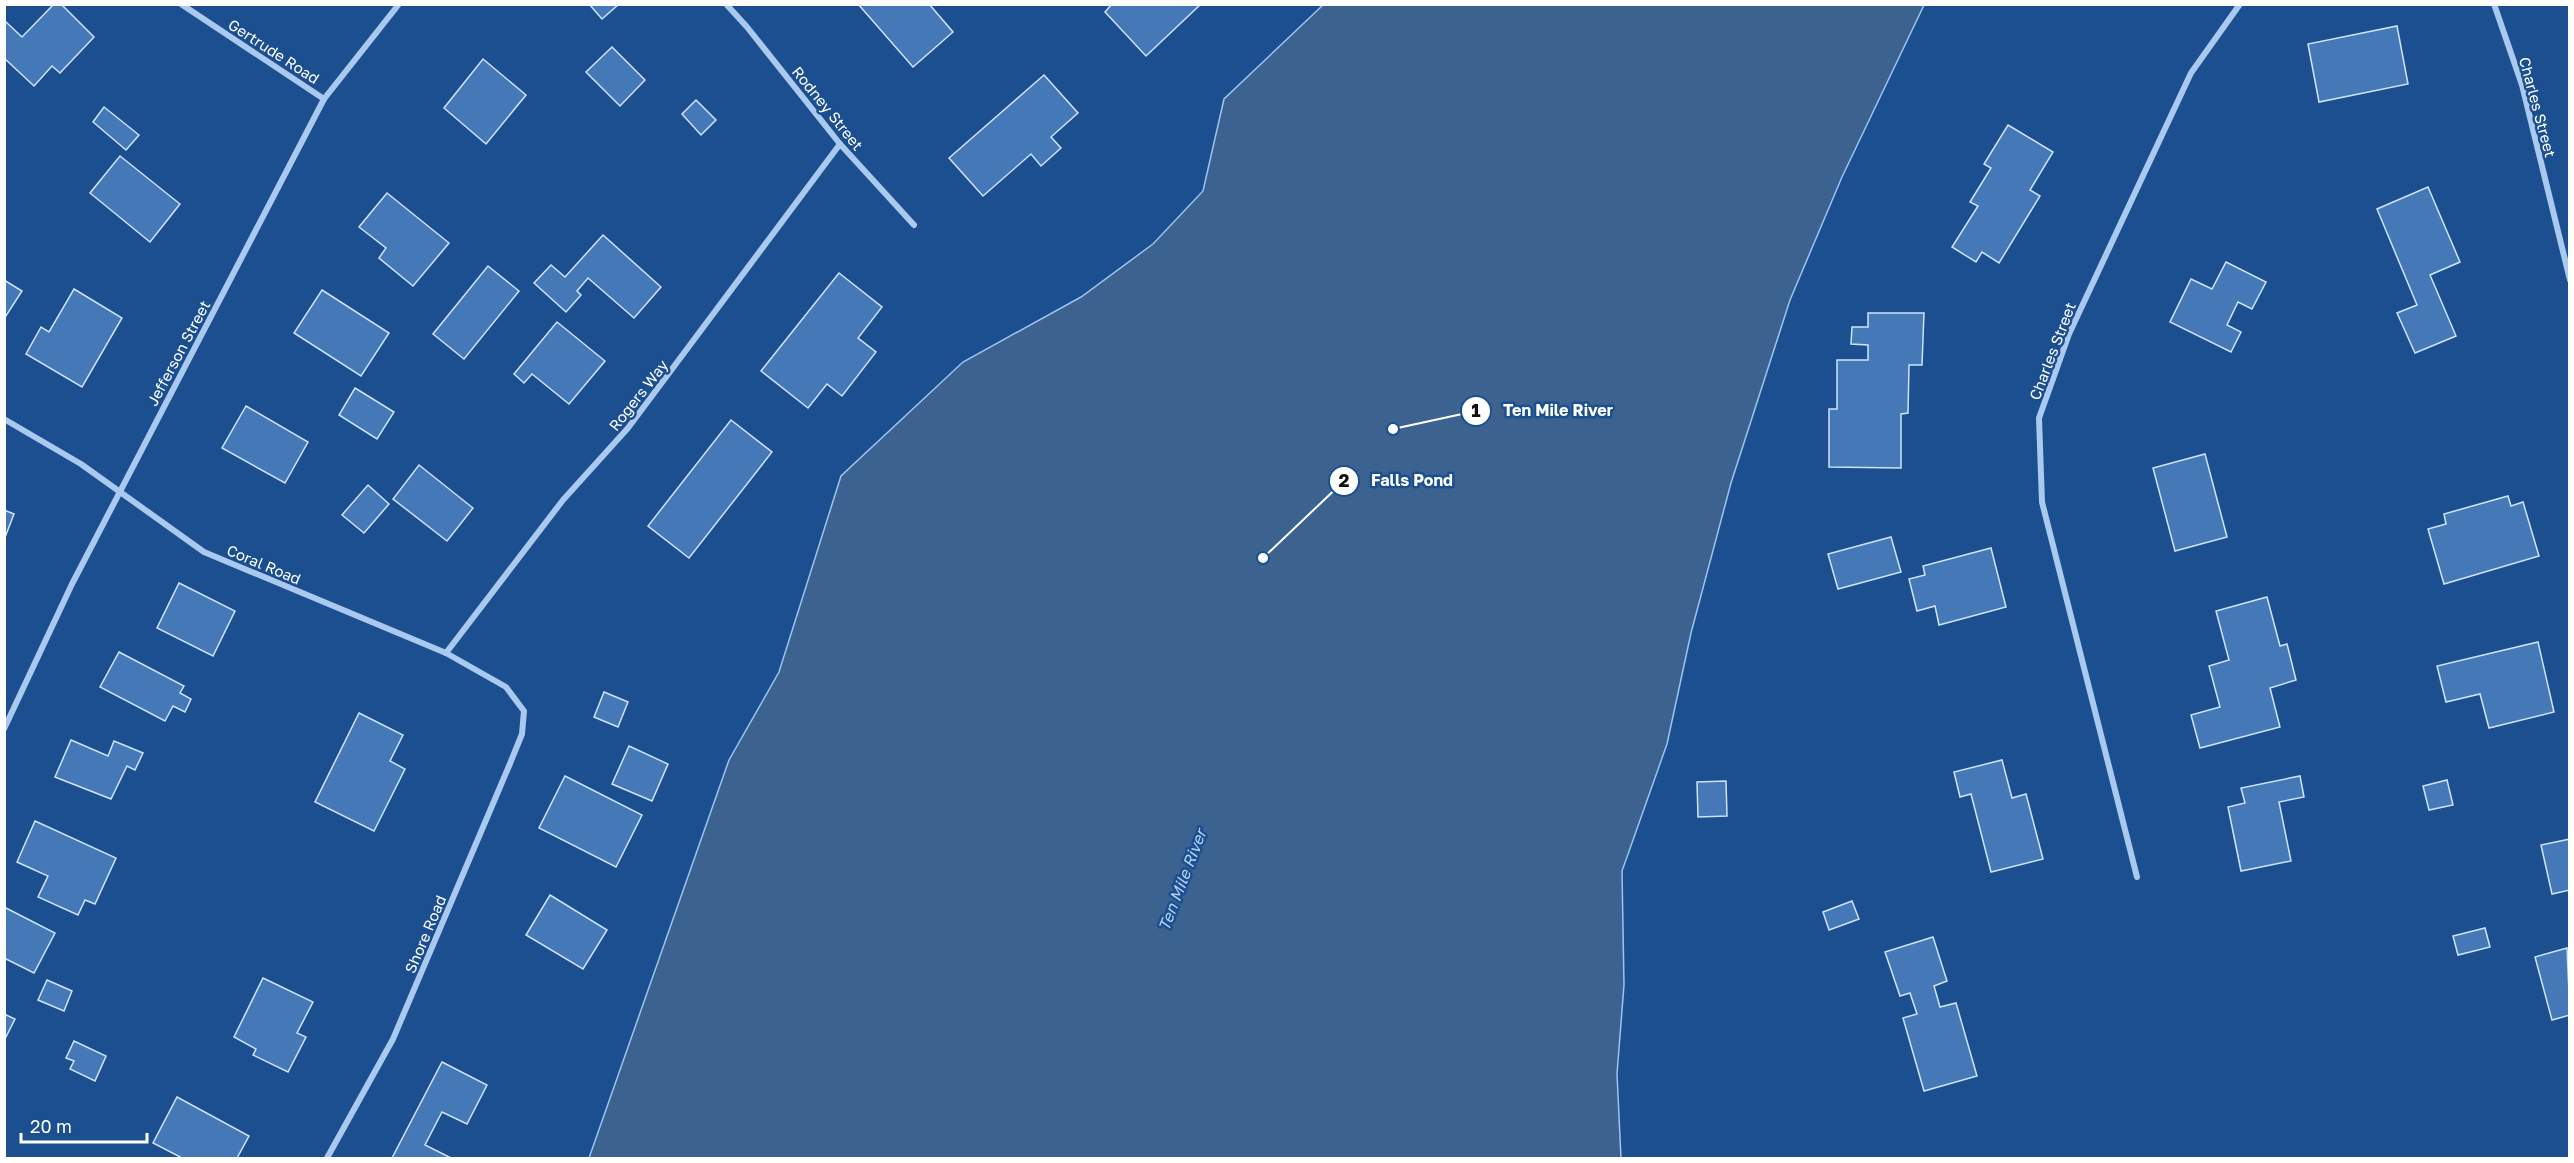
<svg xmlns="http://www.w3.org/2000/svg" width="2574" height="1163" viewBox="0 0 2574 1163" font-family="'Golos Text',sans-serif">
<rect width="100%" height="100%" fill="#1b4f8f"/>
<path fill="#3c6290" stroke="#9cc4f0" stroke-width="1.5" d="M1323,5H1924L1842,177L1790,300L1731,483L1691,633L1667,744L1622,871L1624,985L1617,1074L1621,1158H589L729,760L779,672L841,476L963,362L1081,297L1153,244L1203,191L1224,99Z"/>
<g fill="#4478b7" stroke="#cfe3fa" stroke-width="1.5">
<path d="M54,4H61L94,37L60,73L52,66L34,86L4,58V24L6,22L22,37Z"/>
<path d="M589,4H619L602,19Z"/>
<path d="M858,4H929L953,32L913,67Z"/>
<path d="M1112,4H1201L1146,56L1105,12Z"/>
<path d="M2397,26L2408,84L2319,102L2308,44Z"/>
<path d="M612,47L645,80L620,106L586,72Z"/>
<path d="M483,59L526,95L486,144L444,108Z"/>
<path d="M1044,75L1078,113L1051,137L1061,148L1041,166L1031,154L983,196L949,158Z"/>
<path d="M696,100L716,120L701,135L682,114Z"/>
<path d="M104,107L139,135L126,150L93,122Z"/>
<path d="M2008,125L2053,152L2030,190L2040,196L1999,263L1982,252L1976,262L1952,247L1978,206L1970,202L1991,168L1984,164Z"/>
<path d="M120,156L180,204L150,242L90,193Z"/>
<path d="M2428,187L2460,262L2430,275L2456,336L2415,353L2397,313L2417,305L2377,209Z"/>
<path d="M387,193L449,243L413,286L379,258L386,248L359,227Z"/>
<path d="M603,235L661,287L634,318L588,278L577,291L581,295L566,312L534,283L551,265L565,277Z"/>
<path d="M2226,262L2266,282L2252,309L2238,302L2227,325L2241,332L2231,352L2170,322L2191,279L2212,289Z"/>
<path d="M488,266L519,291L464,359L433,334Z"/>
<path d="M839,273L882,307L858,338L876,352L842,396L827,384L808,408L761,371Z"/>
<path d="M4,280L22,291L4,319Z"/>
<path d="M74,289L122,318L82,387L26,354L41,327L49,332Z"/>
<path d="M322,290L389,333L361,376L294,333Z"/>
<path d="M1868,313H1924L1922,365H1909L1908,413L1901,414V468L1829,467V409H1837V360H1868V345L1851,344L1852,327H1868Z"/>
<path d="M557,322L605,361L569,404L532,374L524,383L514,374Z"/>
<path d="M355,388L394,412L377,439L339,415Z"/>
<path d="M246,406L308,442L285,483L222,448Z"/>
<path d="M731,420L772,452L689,558L648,526Z"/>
<path d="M2205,454L2227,537L2175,551L2153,468Z"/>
<path d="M419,465L473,508L447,541L393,499Z"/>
<path d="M368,485L389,504L364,533L342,515Z"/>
<path d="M2508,496L2511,506L2523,502L2539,556L2444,584L2428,529L2446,524L2444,514Z"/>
<path d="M4,510L14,514L4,540Z"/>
<path d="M1891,537L1901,572L1838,589L1828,554Z"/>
<path d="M1991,548L2006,607L1939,625L1935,606L1917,611L1909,579L1925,575L1923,566Z"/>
<path d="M179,583L235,611L213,656L157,628Z"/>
<path d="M2267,597L2280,646L2287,644L2296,680L2270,688L2280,727L2200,748L2191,715L2220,707L2209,666L2229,660L2216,611Z"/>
<path d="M2538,642L2554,712L2489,728L2480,694L2446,702L2437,666Z"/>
<path d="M119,652L184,686L180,693L191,699L185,712L173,706L165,721L100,687Z"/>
<path d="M604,692L628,702L618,727L594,717Z"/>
<path d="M359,713L403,735L390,761L405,769L374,831L315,802Z"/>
<path d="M71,740L108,756L114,741L143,753L135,770L127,766L111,799L55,777Z"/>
<path d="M629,746L668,764L652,801L612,784Z"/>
<path d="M2002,760L2012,798L2026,794L2043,859L1991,872L1971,794L1960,797L1954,772Z"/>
<path d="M565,776L642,815L616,867L539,828Z"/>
<path d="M2300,776L2304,797L2279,802L2291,861L2241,871L2228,807L2245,803L2241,788Z"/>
<path d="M2447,780L2453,805L2429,810L2423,786Z"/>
<path d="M1726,781L1727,816L1698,817L1697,782Z"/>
<path d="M35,821L116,858L95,904L85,900L78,915L38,897L48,876L17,862Z"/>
<path d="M2570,839V890L2552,894L2541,845Z"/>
<path d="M550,895L607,930L583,969L526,935Z"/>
<path d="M1852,901L1859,919L1829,930L1823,912Z"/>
<path d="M4,907L55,933L34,973L4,958Z"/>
<path d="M2485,928L2490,947L2458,955L2453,936Z"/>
<path d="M1933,937L1947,981L1934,986L1940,1007L1956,1003L1977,1076L1924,1091L1903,1018L1917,1014L1910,993L1900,996L1885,952Z"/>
<path d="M2567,948L2570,1015L2552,1020L2535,957Z"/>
<path d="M263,978L313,1002L297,1033L306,1037L288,1072L253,1055L256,1049L234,1037Z"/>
<path d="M47,980L72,991L64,1011L38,1000Z"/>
<path d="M4,1014L15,1019L4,1041Z"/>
<path d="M74,1041L106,1056L95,1081L70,1069L74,1061L66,1058Z"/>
<path d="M442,1062L487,1085L467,1124L442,1112L425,1145L451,1158H392Z"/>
<path d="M177,1097L249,1136L237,1158H182L153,1143Z"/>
</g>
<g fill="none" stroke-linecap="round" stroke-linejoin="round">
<g stroke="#a9c9ee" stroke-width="6">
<path d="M181,4L324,99"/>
<path d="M726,4L747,27L840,144L914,225"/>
<path d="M2494,4L2522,85L2570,280"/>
<path d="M4,419L81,464L204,552L446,653L506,687L524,711L522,734L509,766L393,1039L327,1158"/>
<path d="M446,653L563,500L628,428L840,144"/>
<path d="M4,729L72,584L324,99L399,4"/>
<path d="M2137,877L2042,502L2039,418L2069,334L2191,73L2240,4"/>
</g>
</g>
<g text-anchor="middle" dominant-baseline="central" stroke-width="5" stroke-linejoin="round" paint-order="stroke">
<g font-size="15" fill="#fff" stroke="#1b4f8f">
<text transform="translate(274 51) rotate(33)">Gertrude Road</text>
<text transform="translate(2538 107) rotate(75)">Charles Street</text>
<text transform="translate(828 108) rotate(51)">Rodney Street</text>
<text transform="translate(2052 351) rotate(-69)">Charles Street</text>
<text transform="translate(178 353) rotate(-62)">Jefferson Street</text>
<text transform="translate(638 395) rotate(-52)">Rogers Way</text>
<text transform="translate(264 564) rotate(23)">Coral Road</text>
<text transform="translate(425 934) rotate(-67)">Shore Road</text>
</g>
<g font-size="16" font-style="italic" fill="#b5d3f5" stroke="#1b4f8f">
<text transform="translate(1182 880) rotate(-69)">Ten Mile River</text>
</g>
</g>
<path fill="none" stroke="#fff" stroke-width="2" d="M1393 429L1476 411M1263 558L1344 481"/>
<g fill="#fff" stroke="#1b4f8f" stroke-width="2">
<circle cx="1393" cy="429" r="6"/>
<circle cx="1263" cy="558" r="6"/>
<circle cx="1476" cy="411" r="15"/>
<circle cx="1344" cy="481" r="15"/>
</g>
<g font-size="18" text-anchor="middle" font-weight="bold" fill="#111">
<text x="1476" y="417">1</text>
<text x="1344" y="487">2</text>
</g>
<g font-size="16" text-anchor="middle" font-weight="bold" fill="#fff" stroke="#1b4f8f" stroke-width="5" stroke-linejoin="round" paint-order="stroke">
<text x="1558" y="416">Ten Mile River</text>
<text x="1412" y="486">Falls Pond</text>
</g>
<rect width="2574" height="1163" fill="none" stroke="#ffffff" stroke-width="12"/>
<path d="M21 1133v9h126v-9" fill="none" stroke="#ffffff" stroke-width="3"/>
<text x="30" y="1133" font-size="18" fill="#ffffff" stroke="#1b4f8f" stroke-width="4.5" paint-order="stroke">20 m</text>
</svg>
